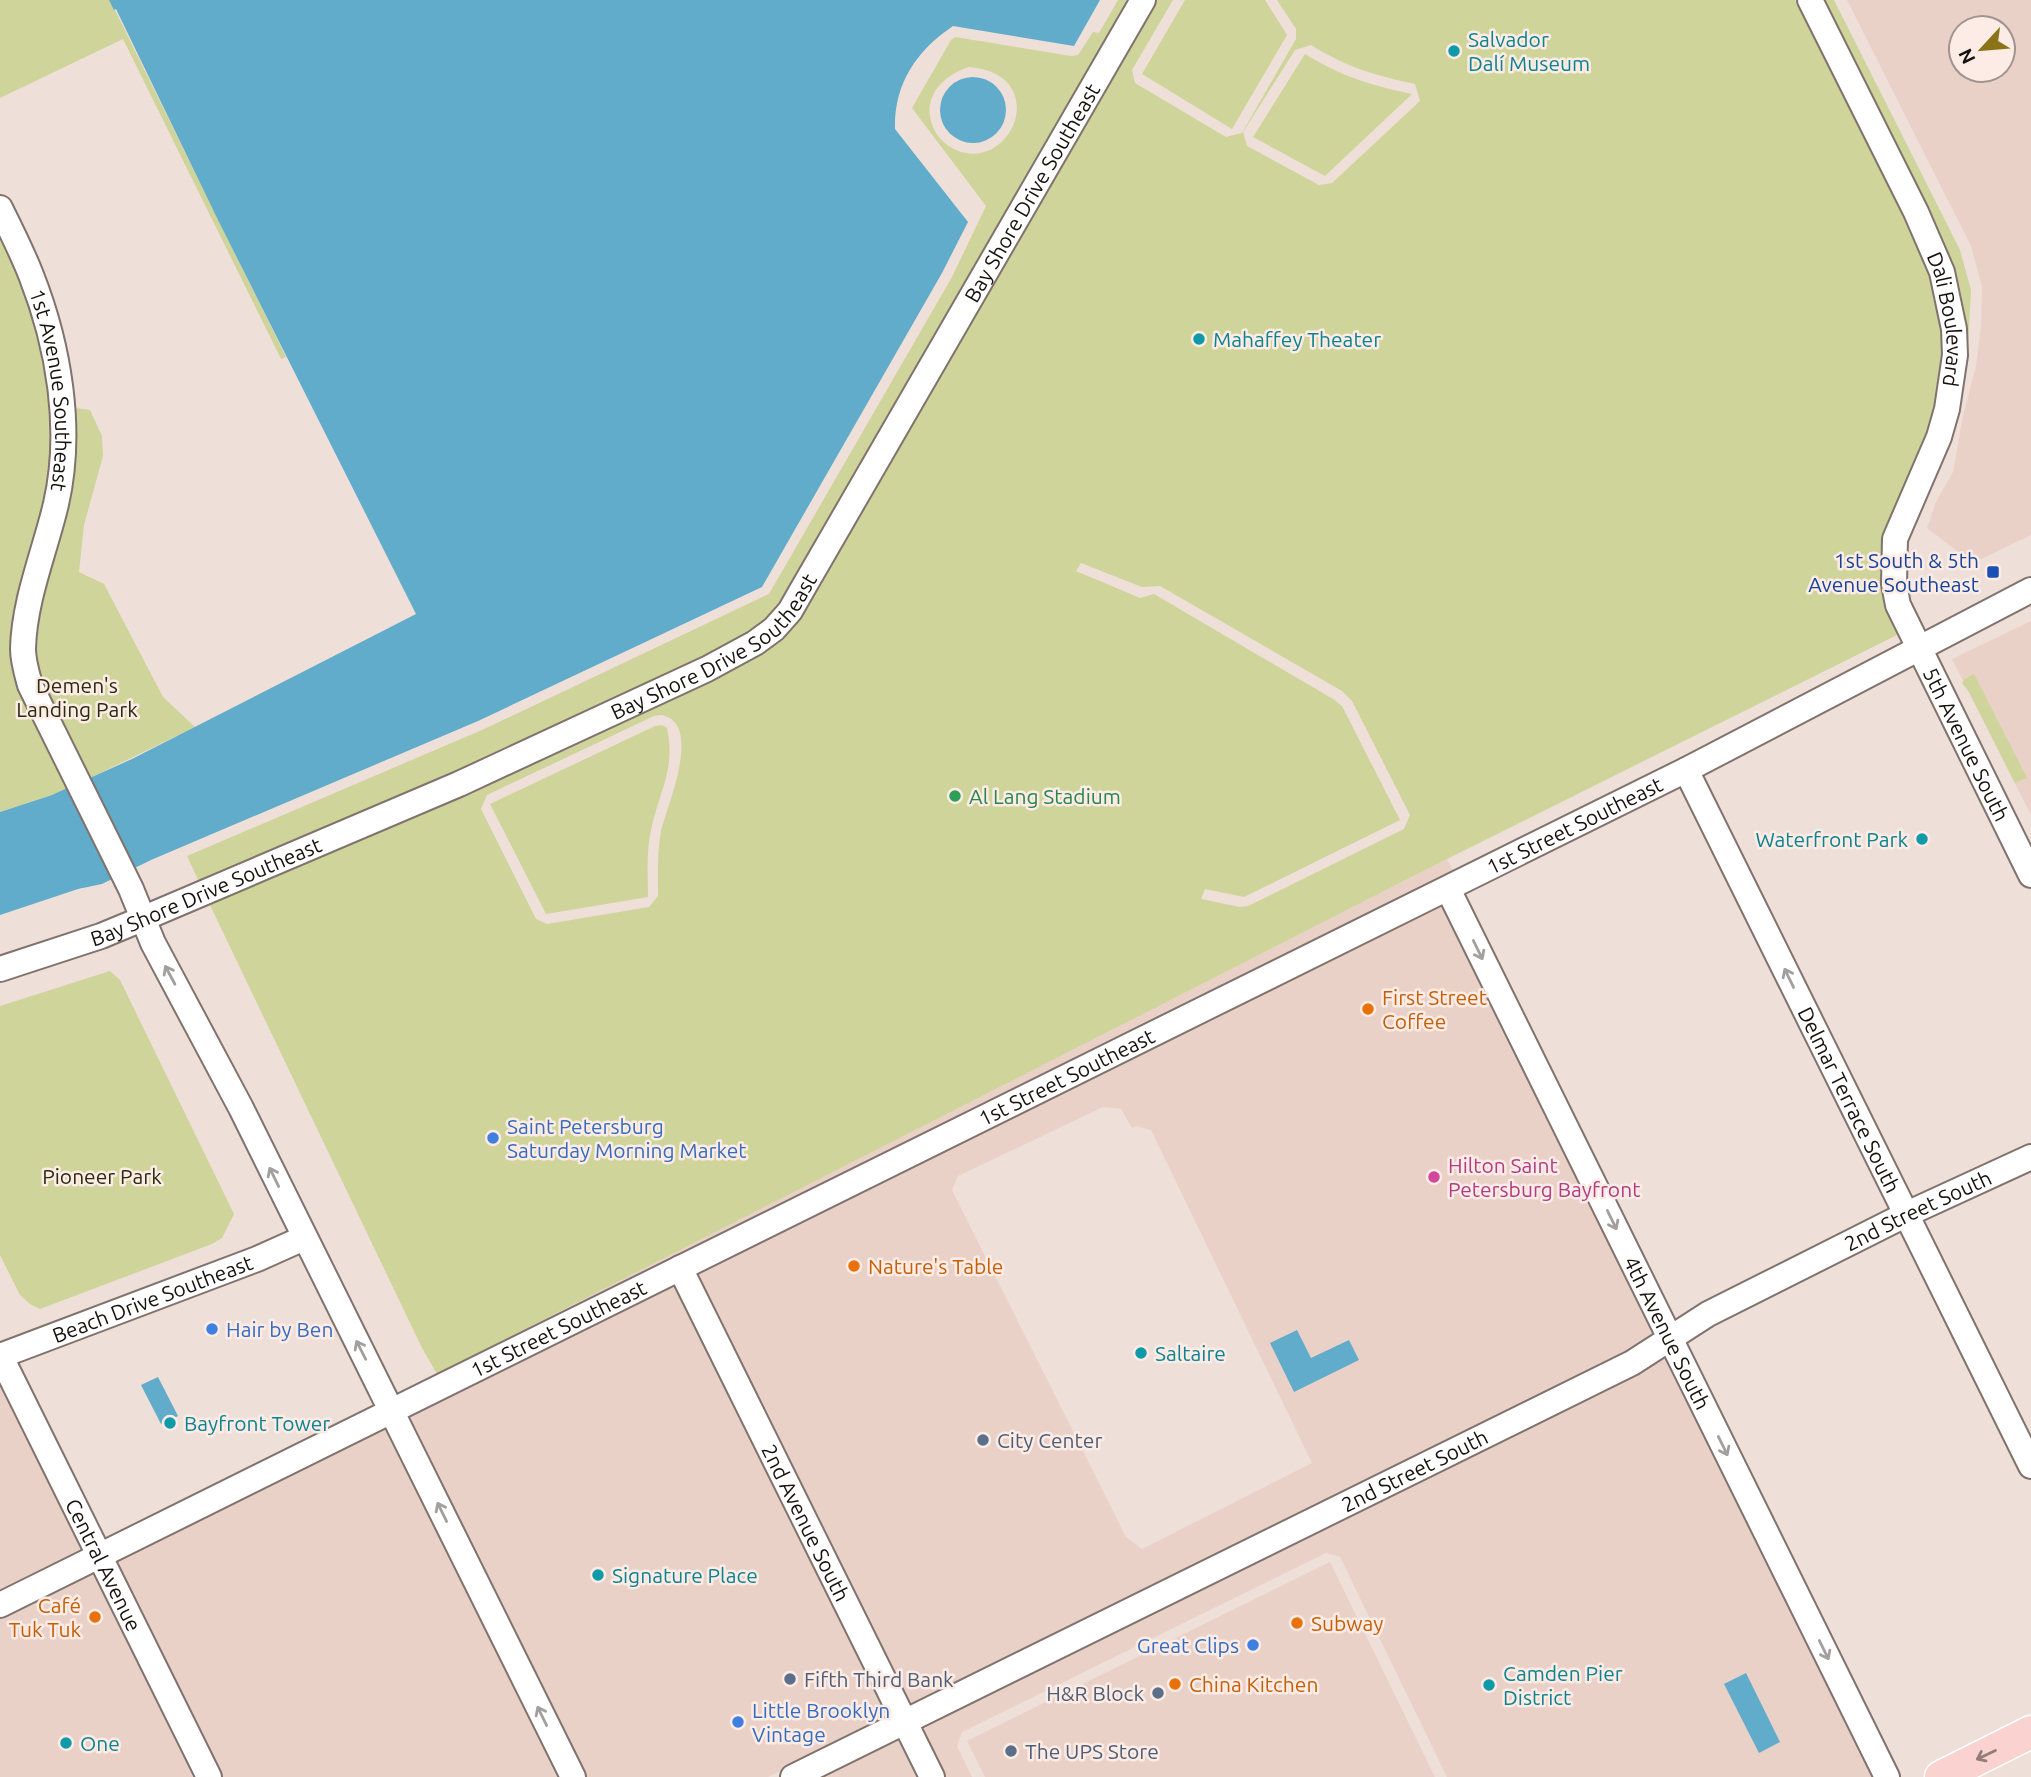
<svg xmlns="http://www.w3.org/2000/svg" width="2031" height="1777" viewBox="0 0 2031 1777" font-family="Ubuntu,sans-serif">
<rect width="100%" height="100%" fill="#efdfd9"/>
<g fill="#e9d1c8" fill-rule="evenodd">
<path d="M1847,0H2031V535L1973,563L1927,528L1936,502L1953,472L1963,416L1976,366L1981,325L1982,287L1971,246ZM2003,28V70H1961V28Z"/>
<path d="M2031,621V815L1952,659Z"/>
<path d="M1447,859L1454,872L398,1395L437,1374Z"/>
<path d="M1441,905L1655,1338L911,1706L697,1273ZM1103,1107L1121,1109L1132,1128L1136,1126L1151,1130L1312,1463L1142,1549L1126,1537L952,1190L958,1176Z"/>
<path d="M674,1284L888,1718L768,1777H587L409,1415Z"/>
<path d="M1666,1358L1873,1777H1447L1340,1557L1326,1553L962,1732L957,1746L972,1777H946L921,1727Z"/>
<path d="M0,1384L83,1551L0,1592Z"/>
<path d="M385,1427L558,1777H223L116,1560Z"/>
<path d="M1330,1562L1435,1777H985L967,1741Z"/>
<path d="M93,1572L194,1777H0V1617Z"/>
<path d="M898,1738L917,1777H820Z"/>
</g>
<g fill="#cfd49a" fill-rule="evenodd">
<path d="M0,0H110L286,357L281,359L123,39L0,98Z"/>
<path d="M1118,0H1129L791,585L779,605L765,621L748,634L702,659L454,773L199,882L187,856L482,730L769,594L952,277L986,206L912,108L951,40L955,37L1071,56L1078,55L1093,32L1099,33ZM969,67C1053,74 1012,174 956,150C948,146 941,141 936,133C918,102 940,76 969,67Z"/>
<path d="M1157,0H1173L1132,70L1135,83L1226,137L1242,133L1296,39V29L1277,0H1795C1821,52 1848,105 1874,157C1905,220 1944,284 1943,356C1942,406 1919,453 1900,498C1894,511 1884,527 1882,542C1877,575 1884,605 1897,635L1447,859L437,1374L422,1348L209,903L712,680L761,653L799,618ZM1311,45C1348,68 1374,75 1415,84L1420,101L1332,183L1319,185L1247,146L1243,132L1295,50ZM1081,563L1142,587L1160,586L1342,691L1352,701L1410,815L1404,829L1248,906L1240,907L1201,899L1205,889L1244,897L1400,820L1342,706L1333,699L1154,594L1140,598L1076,571ZM661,715C704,722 667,806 661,831C657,853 658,874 658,896L649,907L547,924L536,919L481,809L487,795L654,716Z"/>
<path d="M1185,0H1265L1287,35L1232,129L1142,74Z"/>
<path d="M1825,0H1834L1960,250L1971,290L1968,348L1961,293L1954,266L1927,207Z"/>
<path d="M1305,54C1343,77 1370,85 1412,94L1325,176L1253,137Z"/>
<path d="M0,193C48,252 64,329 73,402L76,408L90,410L102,436L103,456L84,525L79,572L104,584L163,697L195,727L61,792L0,812Z"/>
<path d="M1974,674L2027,778L2015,783L1969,692L1962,683L1965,679Z"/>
<path d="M662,725L667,728C676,769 659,792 651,830C646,853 648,875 648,897L546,914L490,804L655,726Z"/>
<path d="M110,971L120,980L234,1214L222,1238L212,1244L40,1309L30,1304L20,1295L0,1255V1006Z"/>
</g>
<g fill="#60acca">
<path d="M109,0H1100L1074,46L953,26C916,51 894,84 895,129L968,222L942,273L762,587L478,721L151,860L102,884L78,889L0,915V812L52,795L132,759L416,614L219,222L116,9L114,10Z"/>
<circle cx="973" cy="110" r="33"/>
<path d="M1297,1330L1311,1358L1349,1340L1359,1360L1294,1392L1270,1343Z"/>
<path d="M158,1377L178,1416L161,1424L141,1385Z"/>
<path d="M1746,1673L1780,1742L1759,1753L1724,1684Z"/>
</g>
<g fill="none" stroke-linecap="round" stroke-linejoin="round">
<defs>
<g id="minor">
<path id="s1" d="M1810,0L1916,212L1942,272L1954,329L1955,355L1947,409L1939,437L1895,539L1894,584L1898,605L2031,875"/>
<path id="s2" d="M0,208C11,230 22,252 31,275C59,346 73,430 56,504C45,551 24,600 23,649C23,661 27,674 30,685L131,889L153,943L241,1108L573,1777"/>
<path id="s3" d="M1686,770L2031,1466"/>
<path id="s4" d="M1448,889L1887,1777"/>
<path id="s5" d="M0,969L101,936L142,919L459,784L707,669L755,643L774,629L790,611L802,590L1143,0"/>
<path id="s6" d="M680,1268L932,1777"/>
<path id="s7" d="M0,1355L209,1777"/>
<path id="s8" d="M0,1356L257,1259L304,1238"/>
<path id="s9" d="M0,1605L1686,770L2031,590"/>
<path id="s10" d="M793,1777L1632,1363L1708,1314L1907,1214L2031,1157"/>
</g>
<path id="major" d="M1941,1777L2031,1732"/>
</defs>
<use href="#minor" stroke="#80726d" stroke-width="28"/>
<use href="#major" stroke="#fff" stroke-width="35"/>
<use href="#minor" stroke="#fff" stroke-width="24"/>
<use href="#major" stroke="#fad3d0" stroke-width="32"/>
</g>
<defs><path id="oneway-shaft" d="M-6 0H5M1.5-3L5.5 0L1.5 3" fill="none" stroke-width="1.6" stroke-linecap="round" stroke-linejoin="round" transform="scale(1.75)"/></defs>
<g stroke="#a2a09f">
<use href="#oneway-shaft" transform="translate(1478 950) rotate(64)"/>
<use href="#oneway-shaft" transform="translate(170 975) rotate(-118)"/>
<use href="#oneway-shaft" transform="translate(1789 978) rotate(-116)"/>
<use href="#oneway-shaft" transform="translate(274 1177) rotate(-116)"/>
<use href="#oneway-shaft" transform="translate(1612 1220) rotate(64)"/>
<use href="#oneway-shaft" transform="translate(361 1350) rotate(-117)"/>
<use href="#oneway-shaft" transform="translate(1723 1446) rotate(64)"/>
<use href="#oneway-shaft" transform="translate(442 1512) rotate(-116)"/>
<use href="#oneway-shaft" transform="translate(1824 1650) rotate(64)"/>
<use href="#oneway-shaft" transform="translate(542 1716) rotate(-116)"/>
</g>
<use stroke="#937c79" href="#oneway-shaft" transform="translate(1986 1755) rotate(154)"/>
<g fill="#0f9aa8" stroke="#fdece6" stroke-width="2.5">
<circle cx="1454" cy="51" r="7"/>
<circle cx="1199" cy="339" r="7"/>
<circle cx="1922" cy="839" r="7"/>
<circle cx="1141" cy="1353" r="7"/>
<circle cx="170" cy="1423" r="7"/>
<circle cx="598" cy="1575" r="7"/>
<circle cx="1489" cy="1685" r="7"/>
<circle cx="66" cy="1743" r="7"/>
</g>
<rect fill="#1a4fb4" stroke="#fdece6" stroke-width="2.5" x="1986" y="565" width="14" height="14" rx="3.5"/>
<circle fill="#2e9e5b" stroke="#fdece6" stroke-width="2.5" cx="955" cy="796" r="7"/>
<g fill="#e8710a" stroke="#fdece6" stroke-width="2.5">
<circle cx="1368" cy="1009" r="7"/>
<circle cx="854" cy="1266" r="7"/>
<circle cx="95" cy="1617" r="7"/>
<circle cx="1297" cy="1623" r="7"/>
<circle cx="1175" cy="1684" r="7"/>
</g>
<g fill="#3f7fe0" stroke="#fdece6" stroke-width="2.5">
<circle cx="493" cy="1138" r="7"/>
<circle cx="212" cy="1329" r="7"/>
<circle cx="1253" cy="1645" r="7"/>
<circle cx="738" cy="1722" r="7"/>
</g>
<circle fill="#d1479c" stroke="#fdece6" stroke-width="2.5" cx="1434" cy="1177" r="7"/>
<g fill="#5c6f8a" stroke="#fdece6" stroke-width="2.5">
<circle cx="983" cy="1440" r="7"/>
<circle cx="790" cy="1679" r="7"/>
<circle cx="1158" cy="1693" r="7"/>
<circle cx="1011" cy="1751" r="7"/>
</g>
<g text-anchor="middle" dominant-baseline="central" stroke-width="5" stroke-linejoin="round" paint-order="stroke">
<g font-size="21" fill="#0d838f" stroke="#fdece6" text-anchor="start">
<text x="1468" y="39">Salvador<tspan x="1468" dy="24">Dalí Museum</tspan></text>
<text x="1213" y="339">Mahaffey Theater</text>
<text x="1908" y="839" text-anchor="end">Waterfront Park</text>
<text x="1155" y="1353">Saltaire</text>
<text x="184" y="1423">Bayfront Tower</text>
<text x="612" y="1575">Signature Place</text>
<text x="1503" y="1673">Camden Pier<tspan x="1503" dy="24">District</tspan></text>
<text x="80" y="1743">One</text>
</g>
<g font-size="21" fill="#16110f" stroke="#fdece6">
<text stroke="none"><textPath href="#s5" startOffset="1354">Bay Shore Drive Southeast</textPath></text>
<text stroke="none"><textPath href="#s1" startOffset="350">Dali Boulevard</textPath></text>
<text stroke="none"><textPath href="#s2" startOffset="192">1st Avenue Southeast</textPath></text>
<text stroke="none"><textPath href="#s5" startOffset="788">Bay Shore Drive Southeast</textPath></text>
<text stroke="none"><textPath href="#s1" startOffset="803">5th Avenue South</textPath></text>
<text stroke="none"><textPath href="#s9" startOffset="1757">1st Street Southeast</textPath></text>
<text stroke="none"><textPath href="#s5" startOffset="220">Bay Shore Drive Southeast</textPath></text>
<text stroke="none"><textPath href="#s9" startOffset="1190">1st Street Southeast</textPath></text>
<text stroke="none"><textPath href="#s3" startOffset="368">Delmar Terrace South</textPath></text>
<text stroke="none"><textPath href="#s10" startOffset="1260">2nd Street South</textPath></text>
<text stroke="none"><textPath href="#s8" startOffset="163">Beach Drive Southeast</textPath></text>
<text stroke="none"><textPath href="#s9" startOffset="623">1st Street Southeast</textPath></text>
<text stroke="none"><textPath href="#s4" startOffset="495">4th Avenue South</textPath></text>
<text stroke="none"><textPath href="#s10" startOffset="693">2nd Street South</textPath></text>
<text stroke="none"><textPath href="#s6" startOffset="284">2nd Avenue South</textPath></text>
<text stroke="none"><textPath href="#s7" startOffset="234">Central Avenue</textPath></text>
</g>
<g font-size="21" fill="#164399" stroke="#fdece6" text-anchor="end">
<text x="1979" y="560">1st South &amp; 5th<tspan x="1979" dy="24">Avenue Southeast</tspan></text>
</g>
<g font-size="21" fill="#2a2c0f" stroke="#fdece6">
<text x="77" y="685">Demen's<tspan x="77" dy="24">Landing Park</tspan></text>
<text x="102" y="1176">Pioneer Park</text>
</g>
<g font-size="21" fill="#27864d" stroke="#fdece6" text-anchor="start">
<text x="969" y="796">Al Lang Stadium</text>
</g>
<g font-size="21" fill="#c56008" stroke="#fdece6" text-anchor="start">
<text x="1382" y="997">First Street<tspan x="1382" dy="24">Coffee</tspan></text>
<text x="868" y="1266">Nature's Table</text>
<text x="81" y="1605" text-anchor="end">Café<tspan x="81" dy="24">Tuk Tuk</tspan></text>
<text x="1311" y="1623">Subway</text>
<text x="1189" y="1684">China Kitchen</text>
</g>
<g font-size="21" fill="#366cbe" stroke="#fdece6" text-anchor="start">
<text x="507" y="1126">Saint Petersburg<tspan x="507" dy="24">Saturday Morning Market</tspan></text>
<text x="226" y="1329">Hair by Ben</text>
<text x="1239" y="1645" text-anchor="end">Great Clips</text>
<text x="752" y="1710">Little Brooklyn<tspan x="752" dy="24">Vintage</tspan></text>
</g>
<g font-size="21" fill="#b23c85" stroke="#fdece6" text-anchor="start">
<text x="1448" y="1165">Hilton Saint<tspan x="1448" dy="24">Petersburg Bayfront</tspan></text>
</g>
<g font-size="21" fill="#4e5e75" stroke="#fdece6" text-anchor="start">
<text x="997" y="1440">City Center</text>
<text x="804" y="1679">Fifth Third Bank</text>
<text x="1144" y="1693" text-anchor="end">H&amp;R Block</text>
<text x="1025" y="1751">The UPS Store</text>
</g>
</g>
<g transform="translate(1982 49) rotate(244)"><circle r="33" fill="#fdece6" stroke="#a19490" stroke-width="2"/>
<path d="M0-5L12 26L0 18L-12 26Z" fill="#8a7417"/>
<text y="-10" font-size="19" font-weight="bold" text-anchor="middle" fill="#16110f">N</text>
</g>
</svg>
